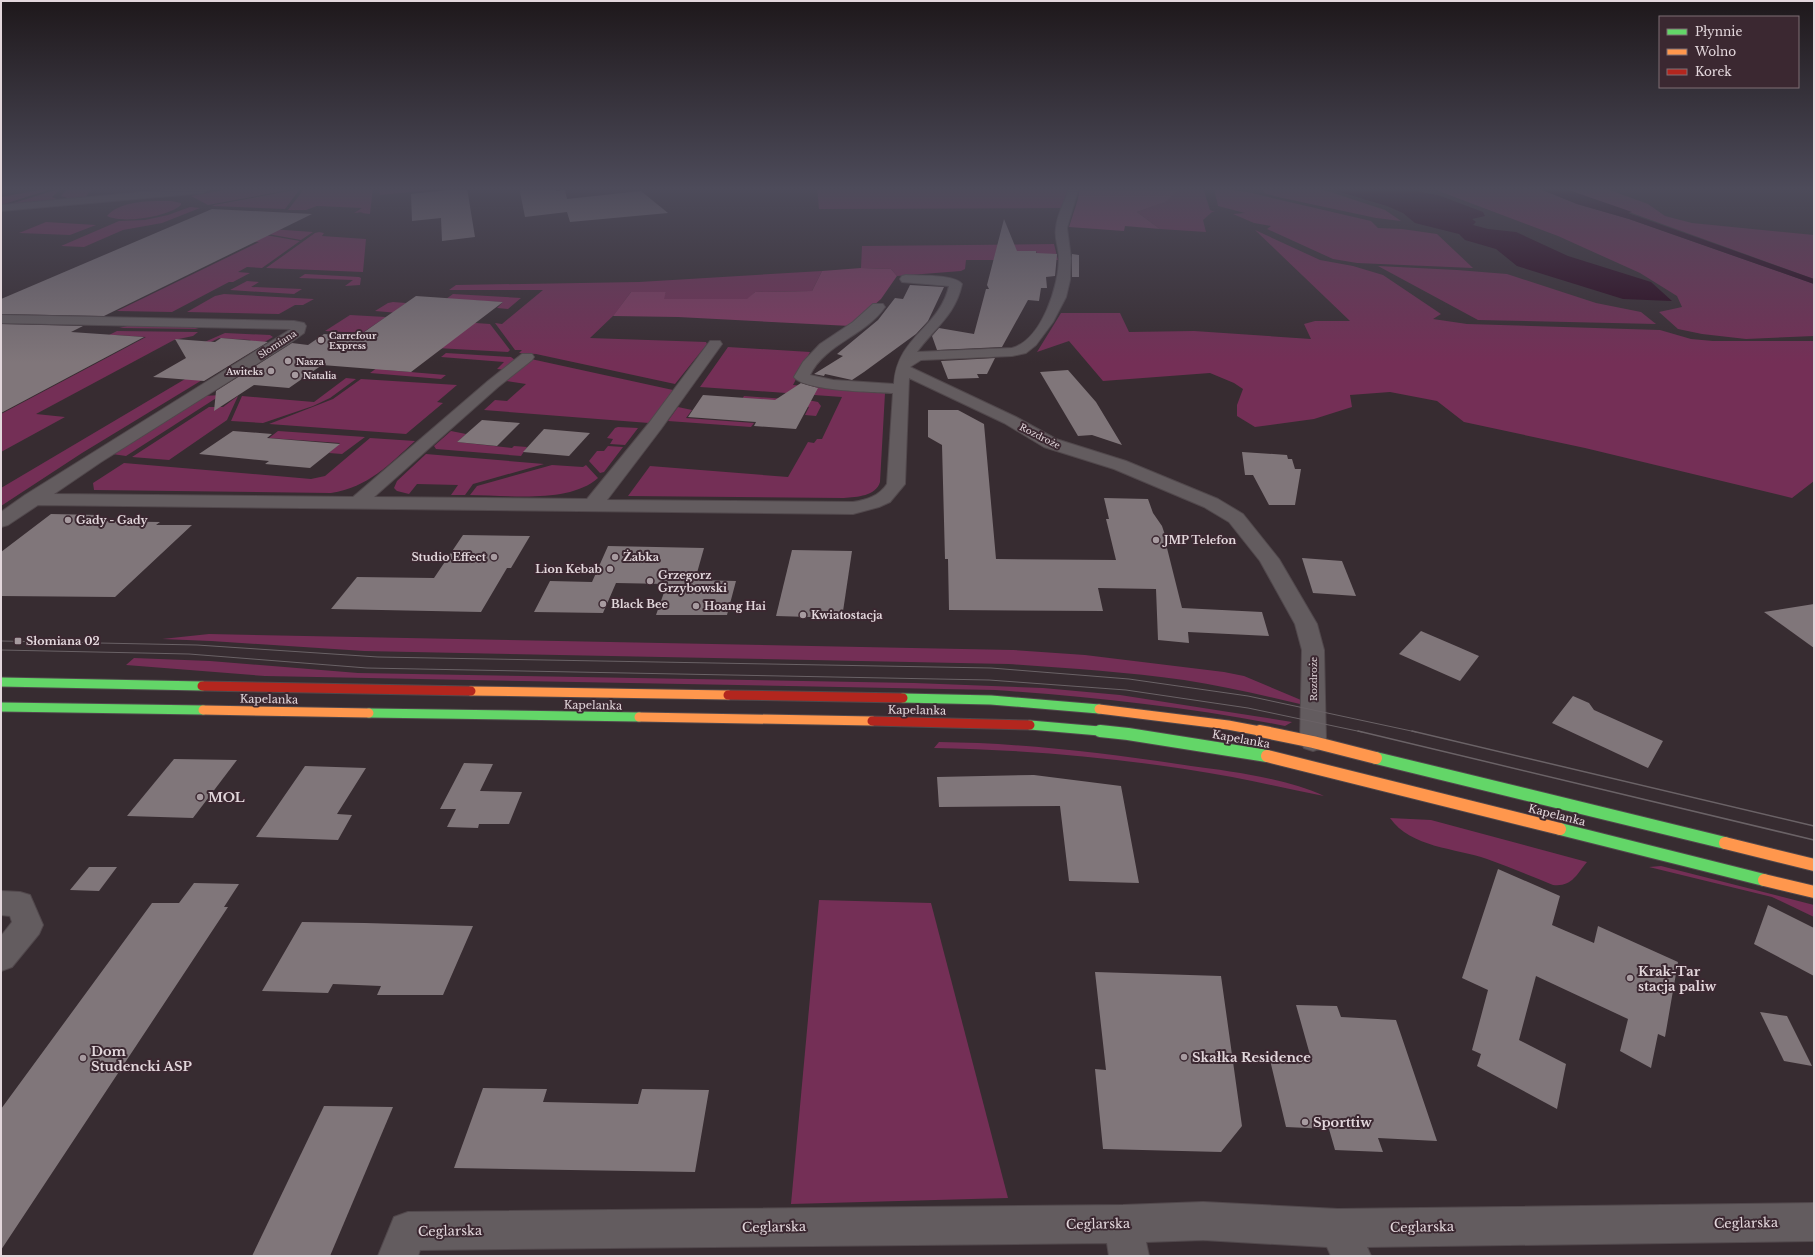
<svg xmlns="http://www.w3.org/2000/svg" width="1815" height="1257" viewBox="0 0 1815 1257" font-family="'Libre Baskerville',serif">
<rect width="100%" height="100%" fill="#372c31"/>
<g fill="#742f56">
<path d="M56,187H58L1,205V197Z"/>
<path d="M69,187L93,188L84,199H71L61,196Z"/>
<path d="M312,187H373L370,214L361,213L363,212L354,213L362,208L317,206L306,210H288L304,189Z"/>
<path d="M379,187H460L380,195Z"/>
<path d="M817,187H1068L1062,208L819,209Z"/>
<path d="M1184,187L1203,188L1210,210L1215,212H1212L1203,220L1206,232L1160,229L1137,212L1164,202L1178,190Z"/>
<path d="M1289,187H1315L1385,210L1401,221L1376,218L1278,197L1264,193L1263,190Z"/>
<path d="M1428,187H1535L1577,204L1629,219L1814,284V336L1746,339L1702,334L1678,329L1659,312L1682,307L1677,296L1640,273L1558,236Z"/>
<path d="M1560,187H1601L1648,204L1665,216L1692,223L1814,235V279Z"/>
<path d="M62,188L52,197L60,200L4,206Z"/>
<path d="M300,188L208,205L191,196L224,190Z"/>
<path d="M1214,188L1247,192L1371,221L1378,228L1402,229L1437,234L1473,268L1357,263L1333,259L1267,229L1271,226L1254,223L1233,214L1245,213L1218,206Z"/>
<path d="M300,189L285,209L212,206L214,205Z"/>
<path d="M171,201L181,203V205C168,217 122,224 107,216C121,200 151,201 171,201Z"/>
<path d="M190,207L200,208L162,223L123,230L84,247L61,246L119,221L145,220L168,215Z"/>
<path d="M46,222L96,225L70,235L19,233Z"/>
<path d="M256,228L313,232L301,240L245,230Z"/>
<path d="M1255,230L1320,260L1353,266L1383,275L1441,314L1433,319L1467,324L1660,330L1691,339L1713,341H1814V481L1792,498L1585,448L1464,422L1437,401L1390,392L1350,395L1352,407L1314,419L1255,427L1237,416V405L1243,389L1234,383L1210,373L1103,381L1069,341L1037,352L1061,313H1120L1129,332L1194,331L1311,339L1304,324L1315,321H1350Z"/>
<path d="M242,231L300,241L262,268L247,267L238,272L250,273L233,282H229L172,312L117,311L259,242L229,240Z"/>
<path d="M319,232L324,233L322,236L366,239L363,272L266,268L315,233Z"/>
<path d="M1054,244L1058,260H1039L1036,251H1012L1017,260H966L965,269L961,271L897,276L891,269L861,268L862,246Z"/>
<path d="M1378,266L1457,270L1507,274L1596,303L1641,312L1656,324L1478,320Z"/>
<path d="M822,271L812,291L755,292L748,299H663L666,292H631L614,315L590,338L706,342L707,344L675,384L536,354L519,353L522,350H515L495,323L502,324L543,290H449L456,285L639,282Z"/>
<path d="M305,274L359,277L361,278L360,285L345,286L353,280L299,278Z"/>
<path d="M247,281L259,282L251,287L302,289L294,294L230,290Z"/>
<path d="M224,294L314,299L303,305H295L279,314L187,312L215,296Z"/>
<path d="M453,294L521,298L508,309L497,308L503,302L446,299Z"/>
<path d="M393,302L406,303L398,309L446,317L375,311L388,303Z"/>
<path d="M350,315L386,317L362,333L325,331Z"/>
<path d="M392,317L490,324L510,350L508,352L401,346Z"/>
<path d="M132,325L191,327L199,329L119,328Z"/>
<path d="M117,331L198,332L193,336L174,340L36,414L65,417L1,452V414L146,337L117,335L104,341H97Z"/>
<path d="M225,333L270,335L273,337L82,453L1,506V488L251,340L219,338L205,345L200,344Z"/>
<path d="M728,347L810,352L793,385L885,393L880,482C876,496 857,497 844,498L628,496L650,466L788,477L808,442L814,443L817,439H822L842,397L700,387Z"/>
<path d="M446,353L511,357L515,360L507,370L497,369L504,362L441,357Z"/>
<path d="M531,359L673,390L649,423L484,410L495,400L507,401L526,384L506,381Z"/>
<path d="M385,362L386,370L446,375L441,379L370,373Z"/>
<path d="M346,378L356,379L330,398L313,406L263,423L231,421L242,396L314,402Z"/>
<path d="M361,379L457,385L437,402L443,403L406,434L269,424L333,399Z"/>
<path d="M221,395L126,456L112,454L203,396Z"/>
<path d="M238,396L227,420L169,460L132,457L209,407H223Z"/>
<path d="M744,396L813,401L818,402L821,406L816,416L805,415L809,407L740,402Z"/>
<path d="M678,407L692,410L686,418L754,423L751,427L668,421Z"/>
<path d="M618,427L638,428L625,445L610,444L613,439L607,438L615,428Z"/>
<path d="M278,431L365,437L342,454L329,453L340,443L269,438Z"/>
<path d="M451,431L466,434L457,442L512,448L514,446L527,447L521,456L436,449L434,446Z"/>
<path d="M370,438L415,441C388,465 369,487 331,493L94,490L93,483L124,463L311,479L325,476Z"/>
<path d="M608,446L623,447L604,472L600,473L589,461L597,451H604Z"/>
<path d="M426,454L544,464L473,484L465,495H451L458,485L417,484L409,494L397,491L394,488L397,481Z"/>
<path d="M552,465L583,467L586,465L598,478C569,504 508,495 470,495L477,486Z"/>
<path d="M209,634L1013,650L1085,655L1224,672L1244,676L1301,700L1300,704C1261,695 1223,686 1184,680C1125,672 1067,668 1008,664L364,651L211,641L162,639Z"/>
<path d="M134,658L210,661L358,673L914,683L1043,688L1120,695L1292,722L1285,726C1189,707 1093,697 995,690L265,676L126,665Z"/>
<path d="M939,742C1024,743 1107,753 1191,766C1231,771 1288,779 1324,796C1293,790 1263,783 1232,777C1134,759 1034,750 934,748Z"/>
<path d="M1390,818L1431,820L1587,862C1576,875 1572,887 1553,885C1531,876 1509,867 1487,859C1456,848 1411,848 1390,818Z"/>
<path d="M1661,866L1814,905V917L1772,897L1649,867Z"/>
<path d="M819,900L931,903L1008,1198L791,1204Z"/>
</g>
<g fill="#823a62">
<path d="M1080,187H1184L1178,190L1165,202L1137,212L1160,229L1125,226L1124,231L1069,227L1078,199Z"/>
<path d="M861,268L891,269L897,276L881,299L850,326L678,317L613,316L631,292H666L664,299H747L755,292L812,291L822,271Z"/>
</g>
<g fill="#2a061c">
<path d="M1323,187H1408L1420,192L1438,195L1483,212L1485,216L1472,219L1476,222L1473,225L1488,229L1516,232L1568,256L1651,282L1672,301L1623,299L1517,266L1496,249L1465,240L1459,234L1415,223L1403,213L1387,206Z"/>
<path d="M1535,187H1560L1632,212L1628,213L1814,279V284L1629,219L1577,204Z"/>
</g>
<g fill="#80767a">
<path d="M519,187H555L556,191L565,190L567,199L641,191L668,213L570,222L567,212L525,217Z"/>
<path d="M467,188L475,237L442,241L441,218L412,221L411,194Z"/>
<path d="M212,209L312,214L104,316L1,314V299Z"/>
<path d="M1004,219L1017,251H1036V253L1057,254L1055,276L1046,277L1047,288H1041L1039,301L1028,300L1002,347L937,350L932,336L939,328L974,334L986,289H989L987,285Z"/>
<path d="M1072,254L1079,255V277H1072Z"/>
<path d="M910,285L944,287L928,321L916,334L864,372L852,380L825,374L824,376L814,374L843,356L837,354L878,320L895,298L903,299Z"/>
<path d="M416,296L503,302L411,372L322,365L289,388L254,385L214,411L216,391L292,343L308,345L324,334L357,337Z"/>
<path d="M1,324L83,326L71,332L144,337L1,413Z"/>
<path d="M221,338L268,342L204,381L153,377L186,358L175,339L215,342Z"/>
<path d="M995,358L987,374H977L979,378L948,379L941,361Z"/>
<path d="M1068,370L1096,402L1122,445L1092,435L1078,436L1040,372Z"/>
<path d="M801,383L818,388L796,429L754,426L756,422L688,417L703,395L775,400Z"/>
<path d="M928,410H958L984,424L996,559L1116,560L1106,519H1109L1104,498L1148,499L1153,513L1162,526L1168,544H1166L1182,608L1262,612L1269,636L1188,632L1189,643L1158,640L1156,589L1098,588L1103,611L949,610L948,559H945L942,445L928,437Z"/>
<path d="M482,420L520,423L497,446L457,442Z"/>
<path d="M544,429L590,433L569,456L523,452Z"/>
<path d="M233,431L272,434L267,438L340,444L310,468L265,464L269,461L199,454Z"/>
<path d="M1242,452L1287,455L1288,459H1292L1295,469H1301L1295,505H1269L1253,475H1245Z"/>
<path d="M51,514L98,515L91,521L160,522L156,525H192L115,597L1,596V552Z"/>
<path d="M463,535L530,536L511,568H507L481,612L331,609L357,577L434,578Z"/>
<path d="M608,546L704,548L695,580L736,581L727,615H656L667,584L616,583L603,613L534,612L550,581L592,582Z"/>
<path d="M792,550L852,551L842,618L776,616Z"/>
<path d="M1302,558L1342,561L1356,596L1313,593Z"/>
<path d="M1814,604V648L1764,612Z"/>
<path d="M1421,631L1456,646L1479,656L1460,681L1399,654Z"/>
<path d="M1573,696L1589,703L1594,710L1663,741L1648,768L1552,723Z"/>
<path d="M174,759L237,760L193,818L127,816Z"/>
<path d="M464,763L493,764L480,791L522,792L509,824H479L478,828L447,827L456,809H440Z"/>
<path d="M305,766L366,768L337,814L352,815L338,840L256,837Z"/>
<path d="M1034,775L1121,786L1139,883L1069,881L1060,806L939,807L937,777Z"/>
<path d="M89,867H117L99,891L70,890Z"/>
<path d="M1498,869L1560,896L1552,925L1594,943L1598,926L1678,962L1665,1037L1658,1034L1651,1068L1620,1051L1628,1019L1536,976L1519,1040L1566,1064L1557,1109L1477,1066L1481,1054L1472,1050L1488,990L1462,978Z"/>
<path d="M194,883L239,884L224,907H228L1,1250V1109L152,903H179Z"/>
<path d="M1768,905L1814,928V976L1754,944Z"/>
<path d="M302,922L365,923L473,926L443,995H377L381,986L333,984L328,993L262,991Z"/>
<path d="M1095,972L1221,976L1242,1126L1221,1152L1103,1149L1095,1069L1106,1070Z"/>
<path d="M1296,1005L1337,1006L1341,1017L1396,1020L1437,1141L1378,1138L1383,1152L1335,1150L1329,1129L1286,1127L1270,1060L1312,1062Z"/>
<path d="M1760,1012L1787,1016L1812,1066L1784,1061Z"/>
<path d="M483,1088L547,1089L543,1102L638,1104L642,1089L709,1090L695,1172L454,1168Z"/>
<path d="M324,1106L393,1107L330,1256H252Z"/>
</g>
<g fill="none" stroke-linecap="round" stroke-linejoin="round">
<defs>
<g id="street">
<path d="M199,187L207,188L208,190L203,193L1,211V205Z"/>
<path d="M1069,187H1079L1067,228L1071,258L1070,280L1066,297L1053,322L1036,345L1026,353L1012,356L921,360L910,367L1016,417L1056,439L1126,461L1218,499L1243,514L1279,559L1317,624L1324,650L1326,742L1322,748L1313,751L1304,748L1300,742L1302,650L1295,624L1260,561L1229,522L1204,507L1114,469L1044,447L1004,423L909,378L905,484L890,502L879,507L853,514L38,505L8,525L1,527V512L25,495L291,329L1,323V315L294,321L304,323L306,326L304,333L290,343L101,462L54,494L353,497L488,381L522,354H532L534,357L532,360L498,387L374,497L587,499L649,423L710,341H720L722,344L661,429L607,500L853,502C867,500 879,496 887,484L893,393C874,392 804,391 794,377L803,362L820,344L853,322L873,304H883L885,307C865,336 826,343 810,375L833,380L894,384C897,336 939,329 949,286L902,282L900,279L902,276L906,275C918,276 955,274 962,284C955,316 935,327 917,352L1012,348C1042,340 1059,285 1059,258C1059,248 1054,238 1056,228C1057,213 1066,201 1069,187Z"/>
<path d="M1,891L20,892L30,895L43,925L39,934L12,967L1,971V936L12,922L10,916L1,915Z"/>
<path d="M1203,1202L1338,1209L1814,1203V1241L1367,1247L1371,1256H1331L1327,1247L1203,1240L1146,1242L1149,1256H1109L1107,1243L420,1250L418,1256H378L394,1217L408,1212L1123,1205Z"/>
</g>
<g id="fast-far1">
<path d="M1,682L202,686"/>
<path d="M903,698L991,700L1099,709"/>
<path d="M1,707L203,710"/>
<path d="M369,713L639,717"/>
<path d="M1030,725L1111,732"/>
</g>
<g id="fast">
<path d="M1100,731L1128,734L1267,756"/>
<path d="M1376,758L1725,843"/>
<path d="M1560,829L1764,880"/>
</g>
<g id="slow-far1">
<path d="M471,691L728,695"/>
<path d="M1099,709L1228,725L1265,732"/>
<path d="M203,710L369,713"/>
<path d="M639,717L872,721"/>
</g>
<g id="slow">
<path d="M1260,731L1313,742L1376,758"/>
<path d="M1267,756L1560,829"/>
<path d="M1725,843L1814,865"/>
<path d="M1764,880L1814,892"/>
</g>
<g id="jam">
<path d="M202,686L471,691"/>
<path d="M728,695L903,698"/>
<path d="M872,721L1030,725"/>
</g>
</defs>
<use href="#street" stroke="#51484c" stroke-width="2"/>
<use href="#fast-far1" stroke="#51484c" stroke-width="11"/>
<use href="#fast" stroke="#51484c" stroke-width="14"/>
<use href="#slow-far1" stroke="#51484c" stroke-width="11"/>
<use href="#slow" stroke="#51484c" stroke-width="14"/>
<use href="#jam" stroke="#51484c" stroke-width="11"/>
<use href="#street" fill="#635c5f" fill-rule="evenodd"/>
<use href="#fast-far1" stroke="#63d668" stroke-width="9"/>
<use href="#fast" stroke="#63d668" stroke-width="12"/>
<use href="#slow-far1" stroke="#ff974d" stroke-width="9"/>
<use href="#slow" stroke="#ff974d" stroke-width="12"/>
<use href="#jam" stroke="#b3261e" stroke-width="9"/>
<g stroke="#6a6266" stroke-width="1">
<path d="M1,641L197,645L378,657L991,668L1129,679L1248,696L1416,732"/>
<path d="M1,650L189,654L367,668L989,680L1126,690L1248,708L1362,732"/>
</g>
<g stroke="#6a6266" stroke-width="1.5">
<path d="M1358,731L1814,840"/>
<path d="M1412,731L1814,826"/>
</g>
</g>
<linearGradient id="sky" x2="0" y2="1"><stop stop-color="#1e181b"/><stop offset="0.52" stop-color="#4d4b5a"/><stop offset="1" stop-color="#4d4b5a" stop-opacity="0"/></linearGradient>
<rect width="1815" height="363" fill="url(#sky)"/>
<g fill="#a79ba0" stroke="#3b2831" stroke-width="1.5">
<circle cx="321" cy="340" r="4"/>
<circle cx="288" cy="361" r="4"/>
<circle cx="271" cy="371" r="4"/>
<circle cx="295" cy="375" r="4"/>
<circle cx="68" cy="520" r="4"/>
<circle cx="1156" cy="540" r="4"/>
<circle cx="494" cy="557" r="4"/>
<circle cx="615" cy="557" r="4"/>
<circle cx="610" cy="569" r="4"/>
<circle cx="650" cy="581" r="4"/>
<circle cx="603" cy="604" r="4"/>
<circle cx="696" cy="606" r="4"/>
<circle cx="803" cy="615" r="4"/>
<rect x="14" y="637" width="8" height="8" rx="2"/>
<circle cx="200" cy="797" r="4"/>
<circle cx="1630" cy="978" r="4"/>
<circle cx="1184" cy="1057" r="4"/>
<circle cx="83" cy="1058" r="4"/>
<circle cx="1305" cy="1122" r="4"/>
</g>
<g text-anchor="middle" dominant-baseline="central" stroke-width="4" stroke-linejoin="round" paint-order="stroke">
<g font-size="9" font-weight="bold" fill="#e3d7dc" stroke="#3b2831" text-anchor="start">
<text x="329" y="335">Carrefour<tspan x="329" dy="10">Express</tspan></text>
<text x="296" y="361">Nasza</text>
<text x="263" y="371" text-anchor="end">Awiteks</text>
<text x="303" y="375">Natalia</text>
</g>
<g font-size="9" fill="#e3d7dc" stroke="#3b2831">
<text transform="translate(277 344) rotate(-33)">Słomiana</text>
<text transform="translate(1040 436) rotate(27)">Rozdroże</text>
<text transform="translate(1313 679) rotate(-90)">Rozdroże</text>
</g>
<g font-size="11" font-weight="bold" fill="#e3d7dc" stroke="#3b2831" text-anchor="start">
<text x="76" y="520">Gady - Gady</text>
<text x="1164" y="540">JMP Telefon</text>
<text x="486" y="557" text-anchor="end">Studio Effect</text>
<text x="623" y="557">Żabka</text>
<text x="602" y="569" text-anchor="end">Lion Kebab</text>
<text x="658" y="575">Grzegorz<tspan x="658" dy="13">Grzybowski</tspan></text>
<text x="611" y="604">Black Bee</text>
<text x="704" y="606">Hoang Hai</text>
<text x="811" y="615">Kwiatostacja</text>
<text x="26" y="641">Słomiana 02</text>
</g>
<g font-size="11" fill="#e3d7dc" stroke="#3b2831">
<text transform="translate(269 699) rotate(1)">Kapelanka</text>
<text transform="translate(593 705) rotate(1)">Kapelanka</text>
<text transform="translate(917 710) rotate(1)">Kapelanka</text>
<text transform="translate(1241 739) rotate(10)">Kapelanka</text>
<text transform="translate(1557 815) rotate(14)">Kapelanka</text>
</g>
<g font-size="13" font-weight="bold" fill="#e3d7dc" stroke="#3b2831" text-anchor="start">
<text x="208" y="797">MOL</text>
<text x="1638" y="971">Krak-Tar<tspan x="1638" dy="15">stacja paliw</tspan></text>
<text x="91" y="1051">Dom<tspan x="91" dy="15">Studencki ASP</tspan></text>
<text x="1192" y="1057">Skałka Residence</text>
<text x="1313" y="1122">Sporttiw</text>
</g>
<g font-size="13" fill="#e3d7dc" stroke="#3b2831">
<text transform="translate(1746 1223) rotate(-1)">Ceglarska</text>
<text transform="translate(1098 1224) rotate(-1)">Ceglarska</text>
<text transform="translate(774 1227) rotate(-1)">Ceglarska</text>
<text transform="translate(1422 1227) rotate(-1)">Ceglarska</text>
<text transform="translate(450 1231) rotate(-1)">Ceglarska</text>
</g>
</g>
<rect width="1815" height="1257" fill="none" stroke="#e3d7dc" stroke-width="4"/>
<rect x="1659" y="16" width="140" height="72" fill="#3b2831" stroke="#7e6e75"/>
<rect x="1667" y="29" width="20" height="6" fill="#63d668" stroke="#7e6e75"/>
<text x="1695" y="36" font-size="12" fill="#e3d7dc">Płynnie</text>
<rect x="1667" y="49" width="20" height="6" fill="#ff974d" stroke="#7e6e75"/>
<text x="1695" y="56" font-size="12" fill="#e3d7dc">Wolno</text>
<rect x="1667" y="69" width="20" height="6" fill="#b3261e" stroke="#7e6e75"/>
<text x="1695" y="76" font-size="12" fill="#e3d7dc">Korek</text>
</svg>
